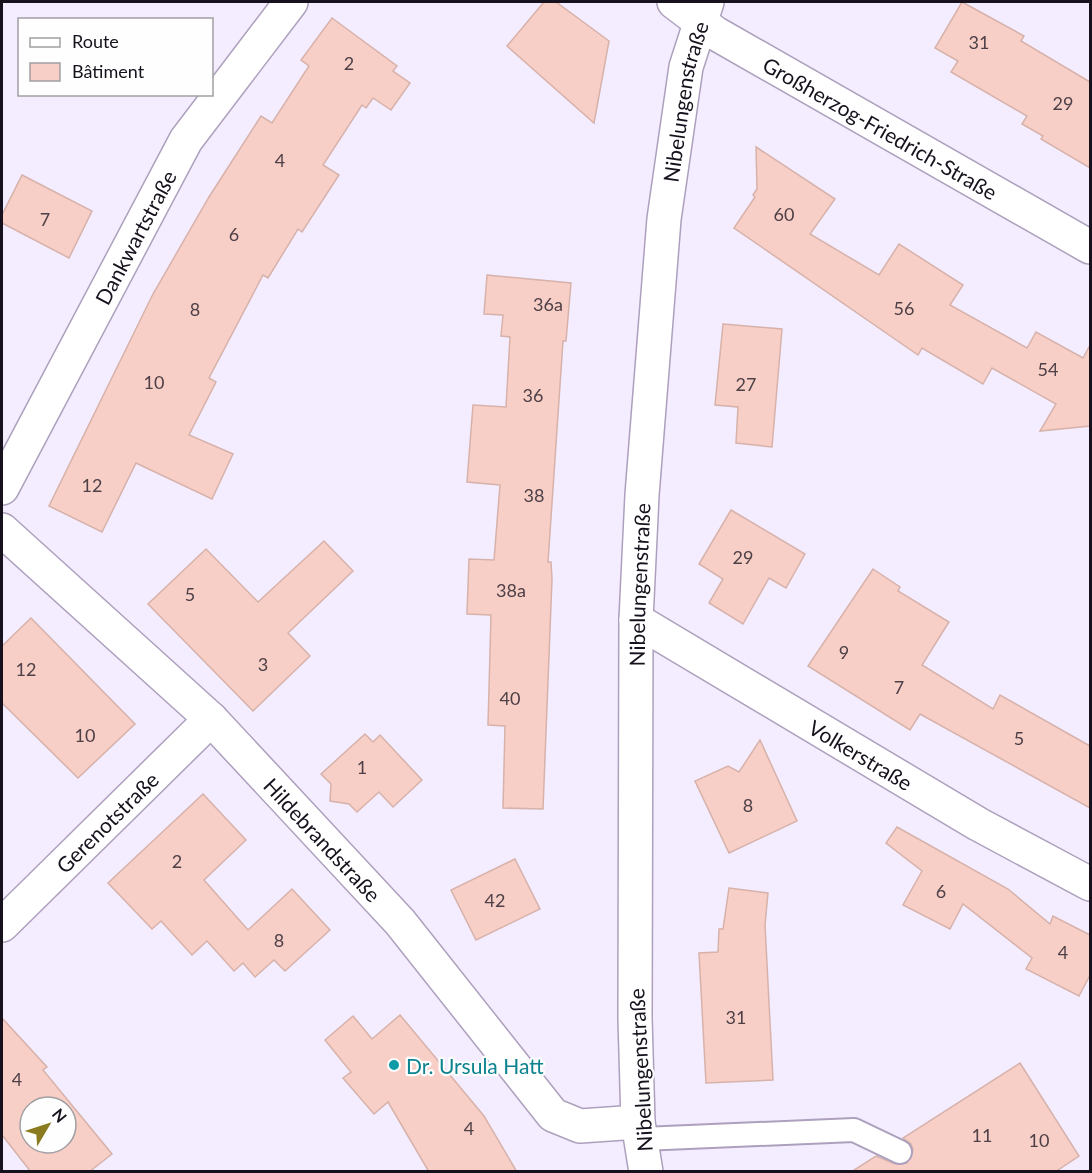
<svg xmlns="http://www.w3.org/2000/svg" width="1092" height="1173" viewBox="0 0 1092 1173" font-family="Lato,sans-serif">
<rect width="100%" height="100%" fill="#f4ecff"/>
<g fill="#f8cfc7" stroke="#d6b2aa" stroke-width="1.5" fill-rule="evenodd">
<path d="M544,2H556L609,41L594,123L507,46Z"/>
<path d="M962,2L1024,36L1021,41L1090,82V168L1041,139L1043,136L1022,124L1027,116L951,72L958,61L935,48Z"/>
<path d="M332,18L397,66L393,71L410,83L391,110L373,98L366,108L362,105L323,165L339,175L302,232L298,229L268,278L263,275L209,378L216,382L189,435L233,454L212,499L136,463L102,532L49,506L153,294L209,197L261,116L272,123L309,66L301,60Z"/>
<path d="M756,147L835,199L810,234L879,275L899,244L963,285L950,305L1027,348L1036,332L1083,358L1090,345V426L1040,431L1056,404L992,368L983,384L922,348L918,355L734,228L755,197L753,195L757,189Z"/>
<path d="M22,175L92,211L69,258L2,223V215Z"/>
<path d="M487,275L571,283L566,341H563L548,562H551L552,579L543,809L503,808L505,726L488,725L491,615L467,614L469,559L494,560L500,485L467,482L473,405L506,407L510,337L501,336L503,315L484,314Z"/>
<path d="M723,324L782,329L772,447L736,443L738,407L715,405Z"/>
<path d="M731,510L805,554L786,588L769,578L743,624L709,603L723,579L699,564Z"/>
<path d="M324,541L353,571L288,633L310,656L253,711L148,604L206,549L258,602Z"/>
<path d="M873,569L900,587L898,591L949,622L922,665L993,709L1000,695L1090,746V808L920,714L910,730L808,666Z"/>
<path d="M31,618L135,724L78,778L2,703V646Z"/>
<path d="M365,734L373,742L380,735L422,780L393,807L379,792L357,812L349,804L330,801L331,784L321,774Z"/>
<path d="M760,740L797,821L729,853L695,781L728,766L739,772Z"/>
<path d="M203,794L246,840L204,880L248,930L292,889L330,930L285,971L274,960L255,977L243,963L234,971L207,941L192,955L161,921L152,929L108,883Z"/>
<path d="M897,827L1008,889L1050,924L1053,916L1090,935V975L1079,996L1026,969L1032,958L963,904L950,929L903,905L922,871L886,843Z"/>
<path d="M515,859L540,909L476,940L451,890Z"/>
<path d="M729,888L768,893L765,925L773,1080L706,1083L699,953L718,952L719,929H723Z"/>
<path d="M400,1015L484,1116L517,1172H429L388,1102L374,1114L343,1078L351,1072L325,1040L353,1016L372,1039Z"/>
<path d="M2,1018L47,1067L43,1070L112,1154L89,1172H31L2,1135ZM30,1107H66V1143H30Z"/>
<path d="M1020,1063L1079,1156L1055,1172H851L876,1156L895,1164L907,1163L913,1150L911,1144L903,1138Z"/>
</g>
<g fill="none" stroke-linecap="round" stroke-linejoin="round">
<defs>
<path id="lane" d="M642,1139L854,1130L900,1152"/>
<g id="street">
<path id="s1" d="M674,2L715,33L1090,247"/>
<path id="s2" d="M2,488L186,140L291,2"/>
<path id="s3" d="M2,530L211,719L400,922L553,1115L580,1126L638,1122"/>
<path id="s4" d="M636,620L978,824L1090,884"/>
<path id="s5" d="M2,925L211,719"/>
<path id="s6" d="M646,1172L638,1122L635,1018L636,620L642,495L664,219L686,67L707,2"/>
</g>
</defs>
<use href="#lane" stroke="#ada0bd" stroke-width="26"/>
<use href="#street" stroke="#ada0bd" stroke-width="36"/>
<use href="#lane" stroke="#fff" stroke-width="22"/>
<use href="#street" stroke="#fff" stroke-width="33"/>
</g>
<circle fill="#0f9aa8" stroke="#fdfefd" stroke-width="2" cx="394" cy="1065" r="6"/>
<g text-anchor="middle" dominant-baseline="central" stroke-width="4.5" stroke-linejoin="round" paint-order="stroke">
<g font-size="18" fill="#4e4047">
<text x="979" y="42">31</text>
<text x="349" y="63">2</text>
<text x="1063" y="103">29</text>
<text x="280" y="160">4</text>
<text x="784" y="214">60</text>
<text x="45" y="219">7</text>
<text x="234" y="234">6</text>
<text x="548" y="304">36a</text>
<text x="904" y="308">56</text>
<text x="195" y="309">8</text>
<text x="1048" y="369">54</text>
<text x="154" y="382">10</text>
<text x="746" y="384">27</text>
<text x="533" y="395">36</text>
<text x="92" y="485">12</text>
<text x="534" y="495">38</text>
<text x="743" y="557">29</text>
<text x="511" y="590">38a</text>
<text x="190" y="594">5</text>
<text x="844" y="652">9</text>
<text x="263" y="664">3</text>
<text x="26" y="669">12</text>
<text x="899" y="687">7</text>
<text x="510" y="698">40</text>
<text x="85" y="735">10</text>
<text x="1019" y="738">5</text>
<text x="362" y="767">1</text>
<text x="748" y="805">8</text>
<text x="177" y="861">2</text>
<text x="941" y="891">6</text>
<text x="495" y="900">42</text>
<text x="279" y="940">8</text>
<text x="1063" y="952">4</text>
<text x="736" y="1017">31</text>
<text x="17" y="1079">4</text>
<text x="469" y="1128">4</text>
<text x="982" y="1135">11</text>
<text x="1039" y="1140">10</text>
</g>
<g font-size="21" fill="#16111c" stroke="#fdfefd">
<text stroke="none"><textPath href="#s6" startOffset="1074">Nibelungenstraße</textPath></text>
<text stroke="none"><textPath href="#s1" startOffset="242">Großherzog-Friedrich-Straße</textPath></text>
<text stroke="none"><textPath href="#s2" startOffset="284">Dankwartstraße</textPath></text>
<text stroke="none"><textPath href="#s6" startOffset="588">Nibelungenstraße</textPath></text>
<text stroke="none"><textPath href="#s4" startOffset="262">Volkerstraße</textPath></text>
<text stroke="none"><textPath href="#s5" startOffset="147">Gerenotstraße</textPath></text>
<text stroke="none"><textPath href="#s3" startOffset="446">Hildebrandstraße</textPath></text>
<text transform="translate(640 1070) rotate(-93)">Nibelungenstraße</text>
</g>
<g font-size="21" fill="#0d838f" stroke="#fdfefd" text-anchor="start">
<text x="406" y="1065">Dr. Ursula Hatt</text>
</g>
</g>
<rect width="1092" height="1173" fill="none" stroke="#16111c" stroke-width="6"/>
<rect x="18" y="18" width="195" height="78" fill="#fdfefd" stroke="#a19fa3" stroke-width="1.5"/>
<rect x="30" y="38" width="30" height="9" fill="#ffffff" stroke="#a19fa3" stroke-width="1.5"/>
<text x="72" y="48" font-size="18" fill="#16111c">Route</text>
<rect x="30" y="63" width="30" height="18" fill="#f8cfc7" stroke="#a19fa3" stroke-width="1.5"/>
<text x="72" y="78" font-size="18" fill="#16111c">Bâtiment</text>
<g transform="translate(48 1125) rotate(51)"><circle r="28" fill="#fdfefd" stroke="#a19fa3" stroke-width="1.5"/>
<path d="M0-4.5L10 22L0 15L-10 22Z" fill="#8b7b20"/>
<text y="-9" font-size="16" font-weight="bold" text-anchor="middle" fill="#16111c">N</text>
</g>
</svg>
